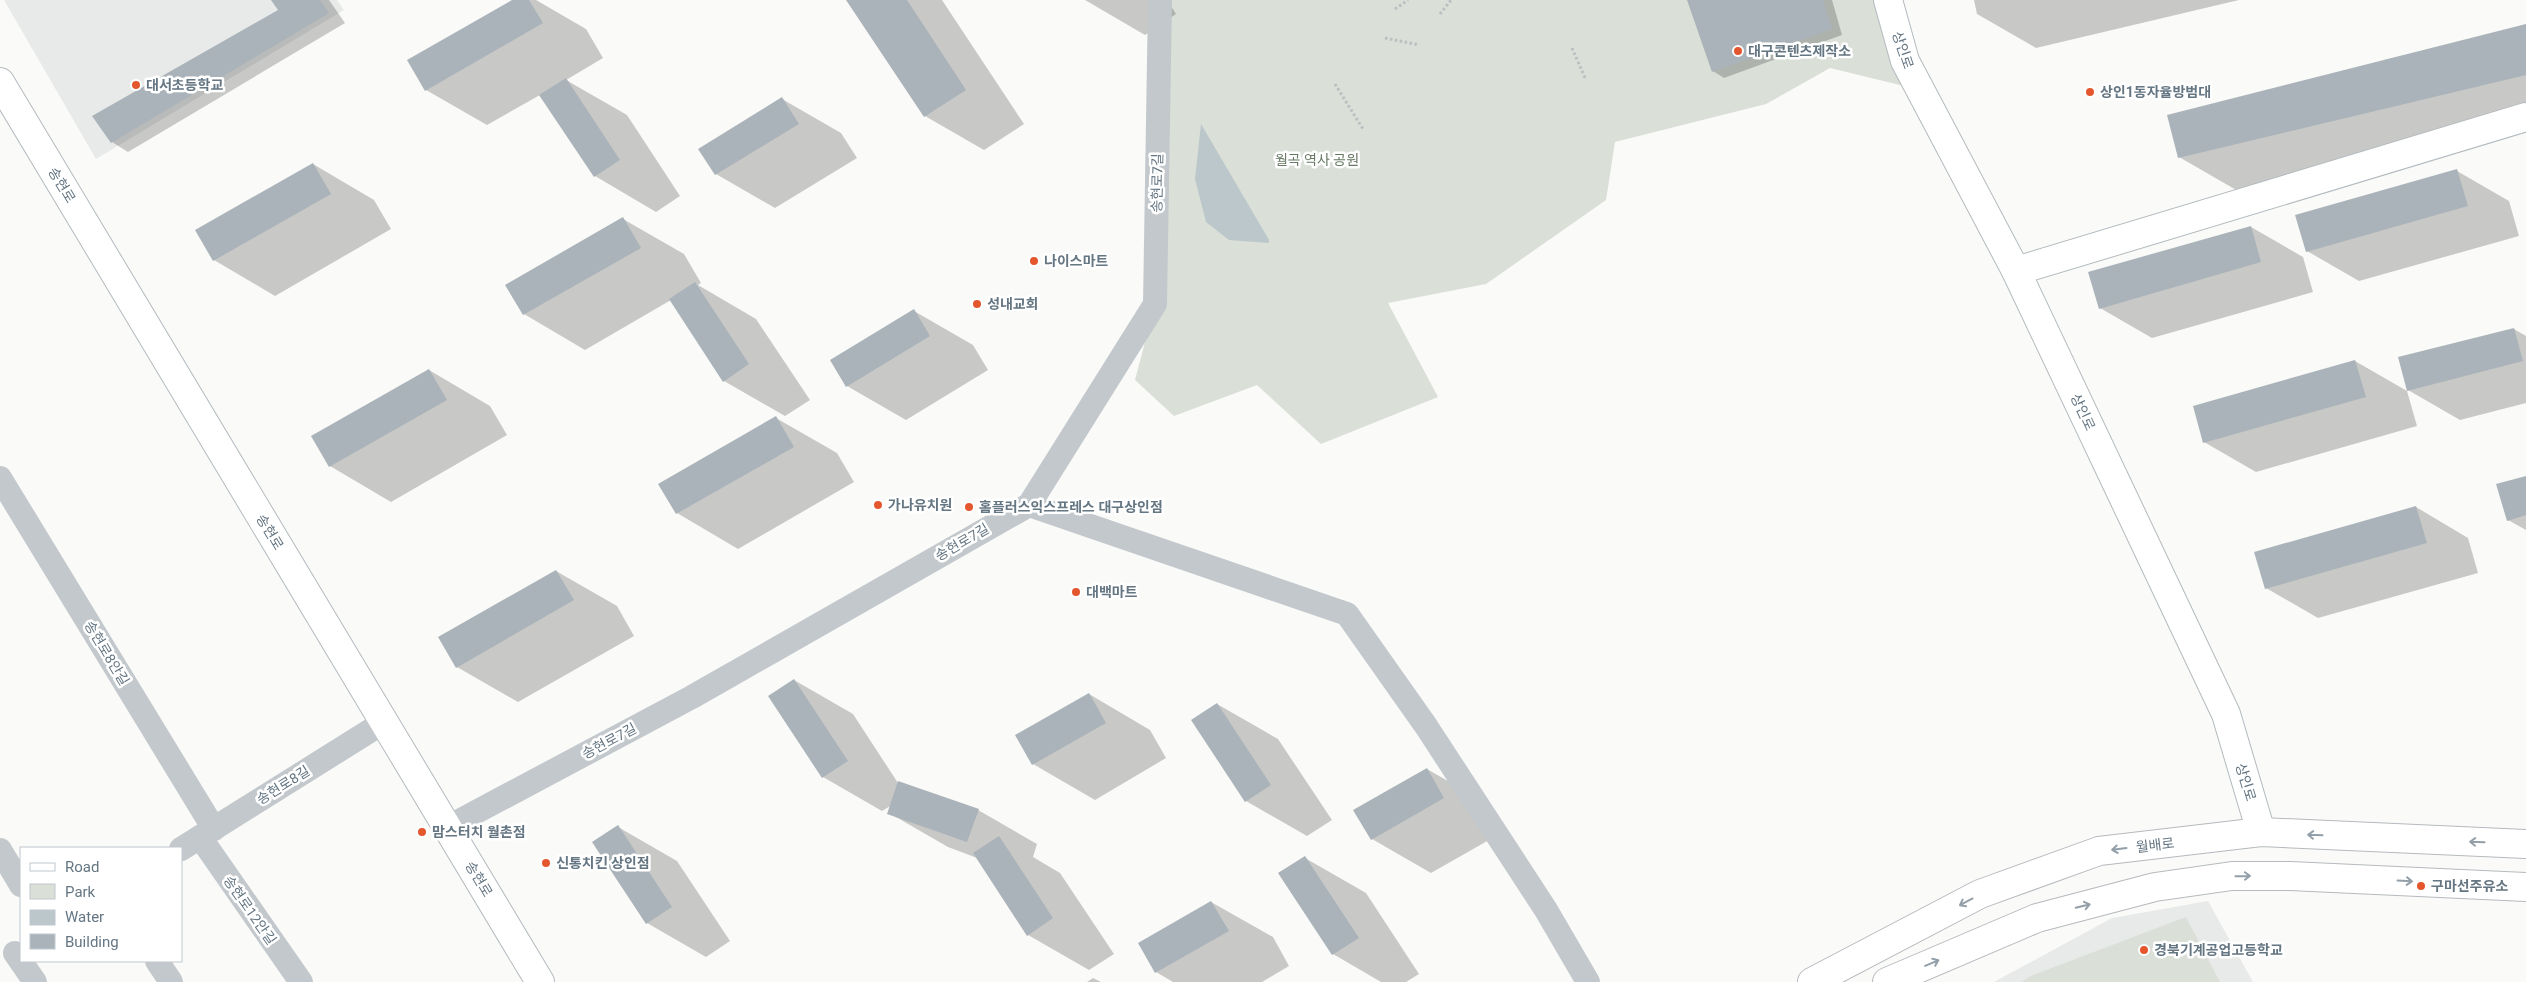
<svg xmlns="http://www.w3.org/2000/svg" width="2526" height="982" viewBox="0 0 2526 982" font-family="Roboto,'Noto Sans KR',sans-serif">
<rect width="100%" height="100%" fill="#fafaf8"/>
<g fill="#e8e9e9">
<path d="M4,0H337L344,10L96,159Z"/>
<path d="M2208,901L2253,982H1994L2112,918Z"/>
</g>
<g fill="#dadfd7">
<path d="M1160,0H1881L1904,86L1830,68L1766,104L1615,142L1606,200L1486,284L1388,303L1438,397L1321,444L1257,385L1174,416L1135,380L1155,304Z"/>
<path d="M2186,917L2220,982H2021L2031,976Z"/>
</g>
<path fill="#bbc7cb" d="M1201,124L1269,240V243L1229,240L1206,222L1195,179Z"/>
<g fill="#0003">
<path d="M273,0H329L345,23L128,152L112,142L280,10Z"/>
<path d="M514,0H536L586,29L603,58L566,80L627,115L680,196L656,212L595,176L540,95L487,125L426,90Z"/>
<path d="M848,0H942L1024,124L984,150L925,116Z"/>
<path d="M1085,0H1167L1176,14L1145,35Z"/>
<path d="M1689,0H1832L1842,35L1724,78L1713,71Z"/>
<path d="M1974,0H2239L2036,48L1977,14Z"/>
<path d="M2526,26V123L2238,191L2179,157L2385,61L2384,60Z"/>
<path d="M782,99L841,133L857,158L775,208L716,174Z"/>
<path d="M313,164L374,200L391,229L275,296L214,260Z"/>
<path d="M2457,171L2509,201L2519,236L2359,281L2307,251Z"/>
<path d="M623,219L684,254L701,283L698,285L756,319L810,400L785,416L724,381L671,300L585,350L524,314Z"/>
<path d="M2251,227L2303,257L2313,292L2152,338L2100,308Z"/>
<path d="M914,311L973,345L988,370L906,420L847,386Z"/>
<path d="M2514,329L2526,336V403L2460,420L2408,390L2400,358Z"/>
<path d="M2355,361L2407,391L2417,426L2256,472L2204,442Z"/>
<path d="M429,370L490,406L507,435L391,502L330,466Z"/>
<path d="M776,418L837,453L854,482L738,549L677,513Z"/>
<path d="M2526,477V530L2508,520Z"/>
<path d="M2416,507L2468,538L2478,573L2318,618L2266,588Z"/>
<path d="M556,571L617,606L634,636L518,702L457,667Z"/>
<path d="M794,680L853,714L898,783L978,810L1037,844L1033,857L1060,873L1114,954L1089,970L1028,935L977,858L948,847L889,813L892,805L882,811L823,777Z"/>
<path d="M1089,694L1150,730L1166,758L1095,800L1033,764L1017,736Z"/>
<path d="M1217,704L1278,739L1332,820L1307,836L1246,801Z"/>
<path d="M1427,769L1486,803L1503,832L1431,873L1372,839Z"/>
<path d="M618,827L677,861L730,941L706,957L647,923Z"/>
<path d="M1305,858L1366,893L1419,974L1406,982H1381L1333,954L1280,874Z"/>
<path d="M1211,902L1273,937L1289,966L1262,982H1173L1156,972Z"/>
<path d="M1093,978L1101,982H1087Z"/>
</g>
<g fill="#aab3b9">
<path d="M271,0H320L329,13L111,143L92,116L278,10Z"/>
<path d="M512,0H529L543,23L425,91L407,60Z"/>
<path d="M846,0H907L966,90L924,117Z"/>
<path d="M1687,0H1823L1832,29L1712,72Z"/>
<path d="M2526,24V75L2178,158L2167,115Z"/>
<path d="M566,78L620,160L594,177L539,95Z"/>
<path d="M782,97L799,124L715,175L698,149Z"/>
<path d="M313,163L331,194L213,261L195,230Z"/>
<path d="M2457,169L2468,206L2306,252L2295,215Z"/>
<path d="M623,217L641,248L523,315L505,285Z"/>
<path d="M2251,226L2261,262L2099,309L2088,272Z"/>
<path d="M695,282L749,364L723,382L669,299Z"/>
<path d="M914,309L930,336L846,387L830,360Z"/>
<path d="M2514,328L2523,361L2407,391L2398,357Z"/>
<path d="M2355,360L2366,397L2203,443L2193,406Z"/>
<path d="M429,369L447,400L329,467L311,436Z"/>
<path d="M776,416L794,447L676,514L658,484Z"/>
<path d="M2526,476V515L2507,521L2496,484Z"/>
<path d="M2416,506L2427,543L2265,589L2254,552Z"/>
<path d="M556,570L574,600L456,668L438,637Z"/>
<path d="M794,679L848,761L822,778L768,696Z"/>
<path d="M1089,693L1106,723L1032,765L1015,735Z"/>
<path d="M1217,703L1271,785L1245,802L1191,720Z"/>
<path d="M1427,768L1444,798L1371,840L1353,810Z"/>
<path d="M898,781L979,809L967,842L887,814Z"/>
<path d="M618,825L672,907L646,924L592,842Z"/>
<path d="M999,836L1053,918L1027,936L973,853Z"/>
<path d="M1305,856L1359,938L1332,955L1278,873Z"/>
<path d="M1211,901L1229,931L1155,973L1138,943Z"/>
</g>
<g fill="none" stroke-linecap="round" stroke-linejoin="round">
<defs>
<g id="secondary">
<path d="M1888,0L1905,61L2016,271L2226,714L2261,832"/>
<path d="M0,82L540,982"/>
<path d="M2016,271L2526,117"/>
</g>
<g id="primary">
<path d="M1812,982L1980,894L2099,851L2261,832L2526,844"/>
<path d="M1887,982L2037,918L2155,887L2232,876H2290L2526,887"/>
</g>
</defs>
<use href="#secondary" stroke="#b3babf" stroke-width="30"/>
<use href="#primary" stroke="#b5babe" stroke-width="30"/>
<g stroke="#bbbfc2" stroke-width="3" stroke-dasharray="2.5 2.5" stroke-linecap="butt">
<path d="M1395,9L1408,0"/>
<path d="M1440,14L1451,0"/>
<path d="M1385,38L1419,45"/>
<path d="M1572,48L1586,80"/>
<path d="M1335,84L1363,129"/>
</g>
<g stroke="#c3c8cc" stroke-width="24">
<path d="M0,478L214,829"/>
<path d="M1029,505L1347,614L1426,726L1546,910L1588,982"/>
<path d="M448,827L692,697L1029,505L1155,304L1160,0"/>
<path d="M200,837L301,982"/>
<path d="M181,849L384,722"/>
<path d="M0,850L21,885"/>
<path d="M15,953L35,982"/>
<path d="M157,961L171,982"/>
</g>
<use href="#secondary" stroke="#fff" stroke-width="28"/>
<use href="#primary" stroke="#fff" stroke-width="28"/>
</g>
<defs><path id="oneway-shaft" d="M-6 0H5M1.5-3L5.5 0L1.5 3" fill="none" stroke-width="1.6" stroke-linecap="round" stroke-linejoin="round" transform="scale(1.25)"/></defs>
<g stroke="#939fa8">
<use href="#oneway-shaft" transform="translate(2315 835) rotate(-178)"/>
<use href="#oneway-shaft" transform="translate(2477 842) rotate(-178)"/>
<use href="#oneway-shaft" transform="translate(2119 849) rotate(173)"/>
<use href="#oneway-shaft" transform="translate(2243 876) rotate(-1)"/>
<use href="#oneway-shaft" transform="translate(2405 881) rotate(3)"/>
<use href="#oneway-shaft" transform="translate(1966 902) rotate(152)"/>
<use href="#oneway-shaft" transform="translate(2083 906) rotate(-14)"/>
<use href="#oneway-shaft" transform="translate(1932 963) rotate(-23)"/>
</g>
<g fill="#e4572e" stroke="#fff" stroke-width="2">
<circle cx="1738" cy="51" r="5"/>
<circle cx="136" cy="85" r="5"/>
<circle cx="2090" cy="92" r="5"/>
<circle cx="1034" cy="261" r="5"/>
<circle cx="977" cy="304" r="5"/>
<circle cx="878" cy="505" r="5"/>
<circle cx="969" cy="507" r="5"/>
<circle cx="1076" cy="592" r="5"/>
<circle cx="422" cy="832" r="5"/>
<circle cx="546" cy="863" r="5"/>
<circle cx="2421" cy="886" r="5"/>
<circle cx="2144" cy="950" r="5"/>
</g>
<g text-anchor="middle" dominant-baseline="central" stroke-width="5" stroke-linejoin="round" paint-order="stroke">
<g font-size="14" fill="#657683" stroke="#fff">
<text transform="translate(1903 50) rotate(71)">상인로</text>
<text transform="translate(1157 183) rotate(-89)">송현로7길</text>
<text transform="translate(62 185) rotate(59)">송현로</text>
<text transform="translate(2083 412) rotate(65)">상인로</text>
<text transform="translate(270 532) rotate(59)">송현로</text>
<text transform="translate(962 542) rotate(-30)">송현로7길</text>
<text transform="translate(107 653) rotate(59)">송현로8안길</text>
<text transform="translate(609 741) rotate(-28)">송현로7길</text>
<text transform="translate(2246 782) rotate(73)">상인로</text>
<text transform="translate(283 785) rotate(-32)">송현로8길</text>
<text transform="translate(2155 845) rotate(-7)">월배로</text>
<text transform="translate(479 879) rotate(59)">송현로</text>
<text transform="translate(250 910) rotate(55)">송현로12안길</text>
</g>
<g font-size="14" font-weight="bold" fill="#657683" stroke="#fff" text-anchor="start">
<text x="1748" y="51">대구콘텐츠제작소</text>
<text x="146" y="85">대서초등학교</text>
<text x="2100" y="92">상인1동자율방범대</text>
<text x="1044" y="261">나이스마트</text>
<text x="987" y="304">성내교회</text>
<text x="888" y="505">가나유치원</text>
<text x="979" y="507">홈플러스익스프레스 대구상인점</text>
<text x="1086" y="592">대백마트</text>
<text x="432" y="832">맘스터치 월촌점</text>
<text x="556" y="863">신통치킨 상인점</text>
<text x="2431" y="886">구마선주유소</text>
<text x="2154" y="950">경북기계공업고등학교</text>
</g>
<g font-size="14" fill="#687a64" stroke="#fff">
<text x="1317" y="160">월곡 역사 공원</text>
</g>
</g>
<rect x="20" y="847" width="162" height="115" fill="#ffffff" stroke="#c1c8cd"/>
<rect x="30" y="863" width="25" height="8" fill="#ffffff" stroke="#c1c8cd"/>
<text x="65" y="872" font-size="15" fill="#657683">Road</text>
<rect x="30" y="884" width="25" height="15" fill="#dadfd7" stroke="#c1c8cd"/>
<text x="65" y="897" font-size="15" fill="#657683">Park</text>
<rect x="30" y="910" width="25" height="15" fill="#bbc7cb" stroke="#c1c8cd"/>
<text x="65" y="922" font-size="15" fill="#657683">Water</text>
<rect x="30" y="934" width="25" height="15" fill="#aab3b9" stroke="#c1c8cd"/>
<text x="65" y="947" font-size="15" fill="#657683">Building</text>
</svg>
